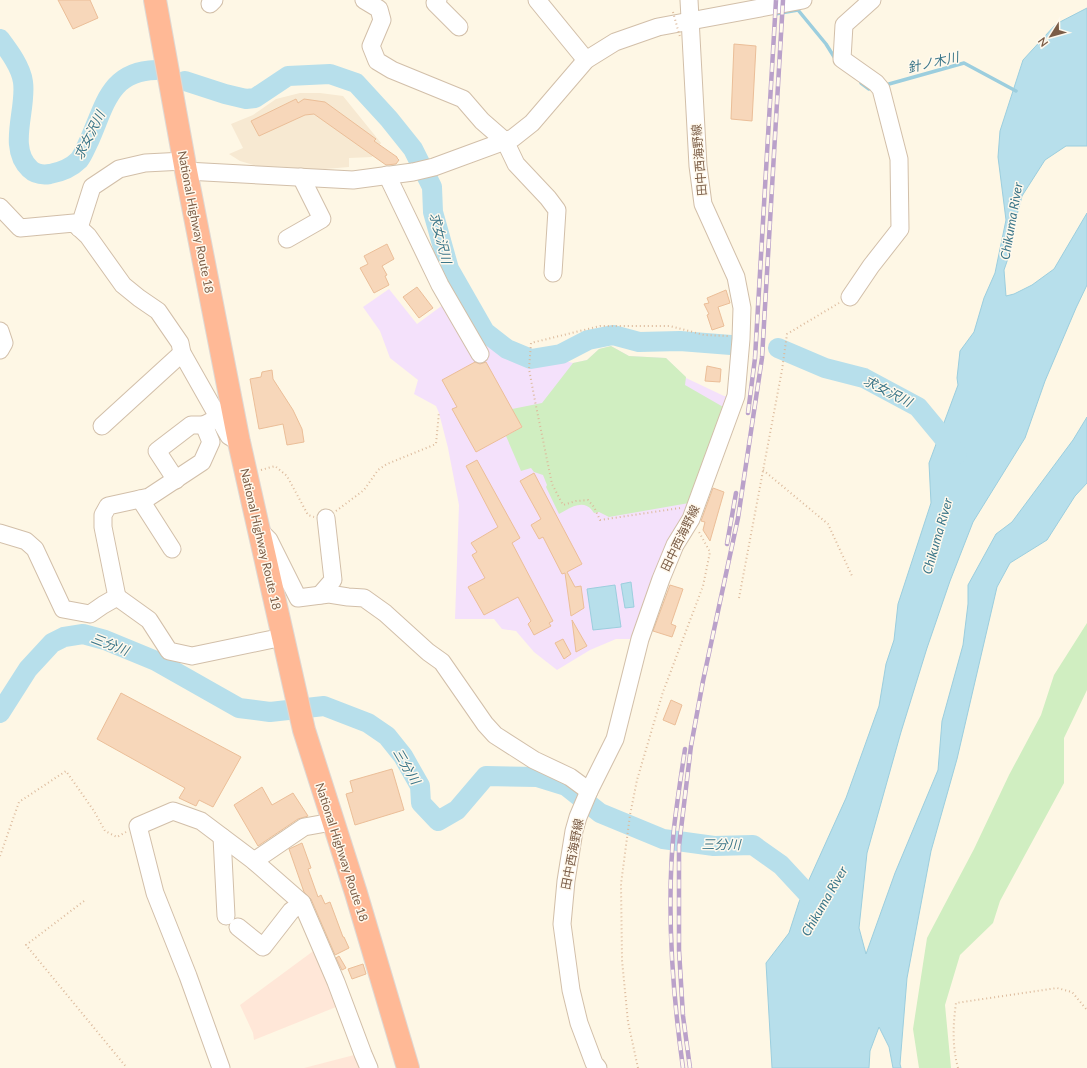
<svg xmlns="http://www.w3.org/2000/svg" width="1087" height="1068" viewBox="0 0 1087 1068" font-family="Lato,'Noto Sans JP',sans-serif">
<rect width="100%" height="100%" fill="#fef7e5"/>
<path fill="#f7e9d2" d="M300,93H320L343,96L381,143L372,157L349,158V167L313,170L287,167L257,166L240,161L229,154L243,148L231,124L253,115L276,99Z"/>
<g fill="#ffe7d8">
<path d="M316,949L341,1005L254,1040L253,1033L240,1005Z"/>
<path d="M358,1054L366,1068H304Z"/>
</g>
<path fill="#f4e1fb" d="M389,289L417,324L455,296L478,336L499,353L524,363L561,360L573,363L587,360L599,349L611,346L629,356L666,358L686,378L724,396H736L640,639H616L590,650L557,670L534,652L516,631L502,629L494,619H455L459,505L448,448L439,413L436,406L414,394L418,380L390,358L380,331L363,307Z"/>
<g fill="#d0eec1">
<path d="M611,346L629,356L666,358L686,377L685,385L725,408L689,503L609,517L599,512L594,513C585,498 571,507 559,514L546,487L547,485L543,475L534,472L531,468L521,471L506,436L522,427L512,409L542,403L573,363L587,360L599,349Z"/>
<path d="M1087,623V690L1064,738V783L1000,901L993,923L960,955L945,1005L951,1068H919L913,1029L927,938L974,849L1009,775L1041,715L1054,675Z"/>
</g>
<g fill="#b7dfeb" stroke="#9ccede">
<path d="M1087,8V146H1066L1045,160L1022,196L1012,234V247L1004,270L1006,296L1014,294L1032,285L1054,269L1087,213V285L1076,308L1045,381L1025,438L973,522L950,581L927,648L901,732L867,853L859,928L866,954L895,873L938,770L942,721L963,645L968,604V585L996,534L1012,522L1073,440L1087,417V483L1075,496L1047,540L1010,563L997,587L957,759L931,851L907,978L900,1064L901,1068H893L889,1047L879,1027L870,1051L869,1068H772L766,963L789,933L799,902L846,798L879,706L886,664L894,640L898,604L931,503L929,463L958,385L957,378L960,351L974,332L984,298L995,273L1006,220L998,157L1000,131L1023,60L1056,24Z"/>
<path d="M631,582L634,607L625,608L621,584Z"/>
<path d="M615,585L621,627L593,630L587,589Z"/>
</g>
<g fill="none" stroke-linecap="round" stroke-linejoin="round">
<g stroke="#9ccede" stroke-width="3.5">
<path d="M775,14L798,10L826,44L836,60"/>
<path d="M861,83L869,89"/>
<path d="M889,84L964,63L1016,91"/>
</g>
<g stroke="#b7dfeb" stroke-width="20">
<path d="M0,39C9,51 21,67 23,82C27,109 7,148 30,169C35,174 43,175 50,174C61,172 71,168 79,160C83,155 86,147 89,141C105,106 109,71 156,70"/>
<path d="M185,81L225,94L246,99L255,98L288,76L330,74L356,83L389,119L413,149L432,187L433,212L449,269L485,332L507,349L531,359L561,354L588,340L613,335L639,342L680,341L731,345"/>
<path d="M778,348L825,368L864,378L918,407L957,454"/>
<path d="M0,713L28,669L52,643L64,637L83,634L105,640L156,661L239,708L270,712L324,706L368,723L387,736L403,756L420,786L421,803L438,821L457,810L486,776L537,777L566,786L600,813L663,839L714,846L753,845L781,865L820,907"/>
</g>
</g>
<g fill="#f7d7ba" stroke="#ebbe98">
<path d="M58,0H90L98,18L73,29Z"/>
<path d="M734,44L756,46L752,121L731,119Z"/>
<path d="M296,99L298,103L304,99L325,102L376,139L374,141L397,157V158L399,160L396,164L386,165L314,114L305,115L259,136L251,121Z"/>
<path d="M387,244L394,259L382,266L387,275L385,276L389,285L374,293L360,268L368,264L364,256Z"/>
<path d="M417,287L433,308L419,318L403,297Z"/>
<path d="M726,290L730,303L718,307L724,326L712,330L707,315L709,314L704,304L709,303L707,298Z"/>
<path d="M475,362L480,364L486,362L522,427L476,452L452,409L457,407L442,380Z"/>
<path d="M707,366L721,369L720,382L705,381Z"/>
<path d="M272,370L273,379L293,410L302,429L304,442L287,445L283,424L259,429L250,379L261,377L262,372Z"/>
<path d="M477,460L520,538L512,543L553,621L549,623L551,626L534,635L528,624L531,621L518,597L484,615L468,587L485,578L472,555L477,552L471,543L498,527L466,466Z"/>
<path d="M534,473L582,564L567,572L575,587L581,586L584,608L571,616L565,573L562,574L543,537L539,539L531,525L541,519L520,481Z"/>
<path d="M713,488L724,492L710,541L703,530L705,522L701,521Z"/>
<path d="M670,585L683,589L671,624L676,626L672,637L653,631Z"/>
<path d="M572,620L587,646L576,652Z"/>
<path d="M563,639L571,654L564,659L555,643Z"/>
<path d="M121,693L241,757L213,807L199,800L196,806L179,798L185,788L97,739Z"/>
<path d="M671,700L682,705L675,725L663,720Z"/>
<path d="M392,769L404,810L355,825L346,794L353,792L350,781Z"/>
<path d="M262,787L272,805L293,793L308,816L298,819L258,846L234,805Z"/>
<path d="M302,843L311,868L308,869L318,897L321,895L325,904L330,902L343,937H344L349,948L335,955L311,899L304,892L289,849Z"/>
<path d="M339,956L346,968L342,970L336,958Z"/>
<path d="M363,964L366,974L352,979L348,969Z"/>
</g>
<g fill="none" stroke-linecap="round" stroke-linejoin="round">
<defs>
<g id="minor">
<path d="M364,0L379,9L382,20L371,46L377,61L392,70L463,99L482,121L505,141L516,164L548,198L557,210L553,273"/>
<path d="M438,0L435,3L459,27"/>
<path d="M537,0L586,60"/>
<path d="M210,4L214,0"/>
<path d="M186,171L353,180L413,172L434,167L513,138L532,123L586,60L615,42L658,27L803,0"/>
<path d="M387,175L440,285L480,354"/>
<path d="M0,207L20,228L74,223L88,236L123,285L139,298L158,311L180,343L182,353L229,436L239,442"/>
<path d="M79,228L92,187L119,169L145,163L184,161"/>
<path d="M287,239L322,219L301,177"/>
<path d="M850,297L871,266L900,229L899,159L881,89L876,83L842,59L844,25L872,0"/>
<path d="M0,331L4,343L0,350"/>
<path d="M102,426L182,353"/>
<path d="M176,480L157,451L191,425H204"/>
<path d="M140,499L172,549"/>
<path d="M261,532L269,540L298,598L329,594L348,597L364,598L385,613L428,652L442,662L485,724L495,735L534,760L570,777L589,791"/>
<path d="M0,533L26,541L35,549L63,609L90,614L103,605L117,597L149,620L169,651L192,656L283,637"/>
<path d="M320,595L333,580L326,518"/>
<path d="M117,597L103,527V515L108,506L149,497L202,462L211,442L204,425L219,417"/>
<path d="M222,837L226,916"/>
<path d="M254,861L304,827L332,822"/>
<path d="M238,927L263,947L291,911L302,903"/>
<path d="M221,1068L188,976L155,893L138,826L173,811L201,821L254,861L302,903L336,982L363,1054L369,1068"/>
<path d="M598,1068L594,1063L579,1023L571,990L562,924L566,881L574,831L578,817L589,791L615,739L640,639L661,579L675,545L691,519L736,396L741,339L742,308L736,277L703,204L698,166L689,0"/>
</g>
<path id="highway" d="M155,0L186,171L239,442L304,730L356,893L408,1068"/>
</defs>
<use href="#minor" stroke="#d2bfa9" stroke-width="19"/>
<use href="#highway" stroke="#dfd8d3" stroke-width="24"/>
<g stroke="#dcba9c" stroke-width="2" stroke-dasharray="1 3" stroke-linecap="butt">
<path d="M261,470L275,466L287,476L308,515L314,517"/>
<path d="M763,470L828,524L853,578"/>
<path d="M680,508L600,520L594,507L588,500L576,501L563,505L552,484L535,401L529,369L531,343L600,326H670L704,335L728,336"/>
<path d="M336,511L364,490L378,470L387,464L436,444L439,412"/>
<path d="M739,598L782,370L787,334L839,303"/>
<path d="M0,856L19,802L66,771L94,811L105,831L117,837L126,832"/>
<path d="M84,901L26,945L127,1068"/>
<path d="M638,1068L628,1022L622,960L621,884L630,815L637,780L663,692L703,586L710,552L699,532"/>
<path d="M958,1068C952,1046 953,1025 956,1003L1057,988L1072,992L1087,1010"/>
</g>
<use href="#minor" stroke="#fff" stroke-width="17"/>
<use href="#highway" stroke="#ffb996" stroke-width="22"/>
<defs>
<g id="rail">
<path d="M748,413L755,358L776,0"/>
<path d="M727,544L736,493"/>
<path d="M683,1068C672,989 666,908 674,828C677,802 681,776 685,749"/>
<path d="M690,1068L683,1016L679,950V846L691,746L703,681L738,518L762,358L783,0"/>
</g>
</defs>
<use href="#rail" stroke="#baa1ca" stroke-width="4.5"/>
<use href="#rail" stroke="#fff9ed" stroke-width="3" stroke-dasharray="9" stroke-linecap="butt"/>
<path stroke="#dcba9c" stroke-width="2" stroke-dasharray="1 3" stroke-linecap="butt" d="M673,12L680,37"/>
</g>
<g text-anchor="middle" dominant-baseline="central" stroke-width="3" stroke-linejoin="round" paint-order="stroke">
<g font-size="12" fill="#7b5d47" stroke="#fff9ed">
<text transform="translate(699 160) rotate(-95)">田中西海野線</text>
<text transform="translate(196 222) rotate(79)">National Highway Route 18</text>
<text transform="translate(680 538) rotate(-64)">田中西海野線</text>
<text transform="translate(261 539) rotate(77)">National Highway Route 18</text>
<text transform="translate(342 852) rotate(72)">National Highway Route 18</text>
<text transform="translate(572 854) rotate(-79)">田中西海野線</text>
</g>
<g font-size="13" font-style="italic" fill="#3b7689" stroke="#fff9ed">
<text transform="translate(933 62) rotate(-13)">針ノ木川</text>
<text transform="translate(89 135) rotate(-63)">求女沢川</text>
<text transform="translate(1011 221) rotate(-80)">Chikuma River</text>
<text transform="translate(441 238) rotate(76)">求女沢川</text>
<text transform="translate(888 391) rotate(27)">求女沢川</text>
<text transform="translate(937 536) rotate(-74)">Chikuma River</text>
<text transform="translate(110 644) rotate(21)">三分川</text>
<text transform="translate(407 766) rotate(59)">三分川</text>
<text transform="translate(721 844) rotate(1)">三分川</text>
<text transform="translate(824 901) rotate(-60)">Chikuma River</text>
</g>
</g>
<g transform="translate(1051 36) rotate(233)" stroke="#fff9ed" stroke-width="3" paint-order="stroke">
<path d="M0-3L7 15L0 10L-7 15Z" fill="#7b5d47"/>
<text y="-6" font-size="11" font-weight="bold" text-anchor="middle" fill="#7b5d47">N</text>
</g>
</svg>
